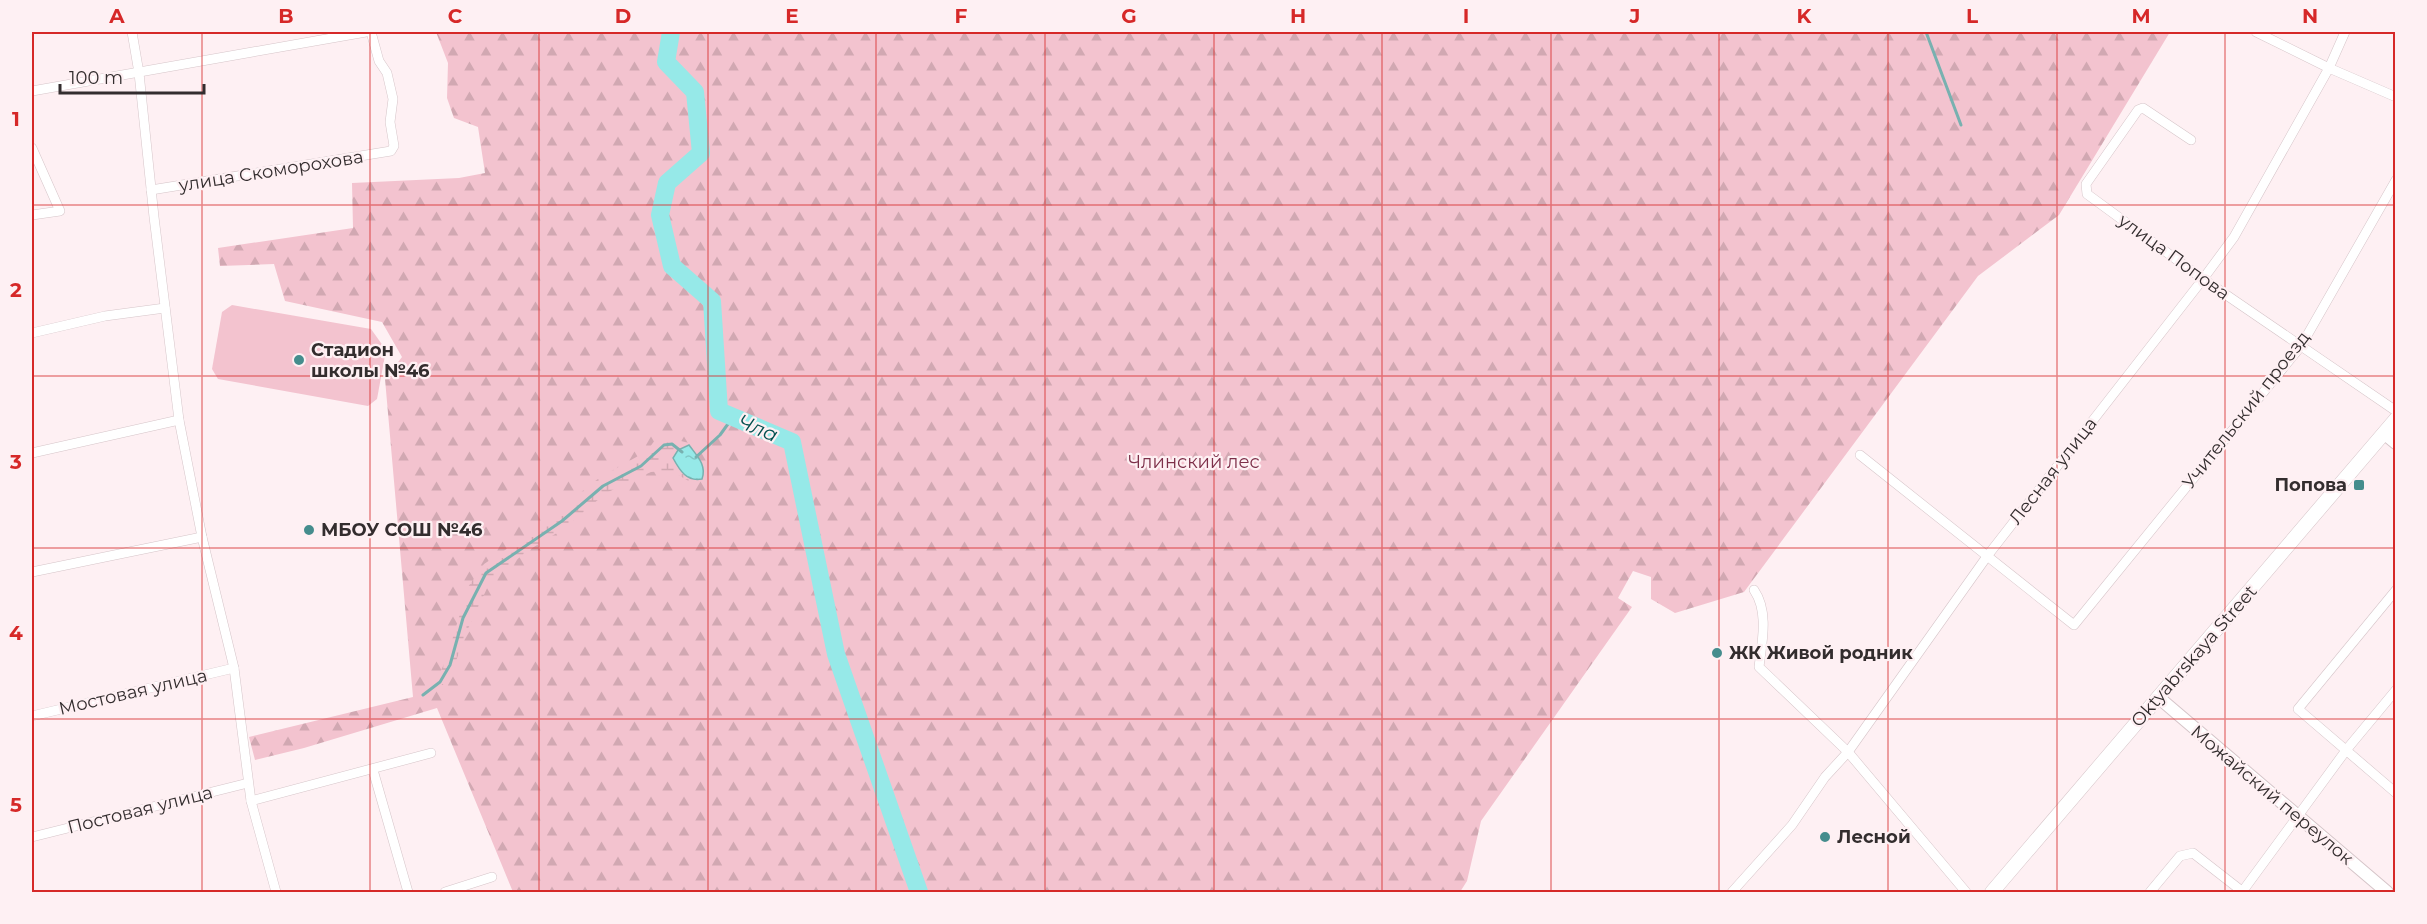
<svg xmlns="http://www.w3.org/2000/svg" width="2427" height="924" viewBox="0 0 2427 924" font-family="Montserrat,sans-serif">
<defs>
<pattern id="forest-firs" width="22" height="20" patternUnits="userSpaceOnUse" patternTransform="scale(1.5)"><rect width="22" height="20" fill="#f3c3cf"/><path d="M5 1l3.5 6h-7zM16 11l3.5 6h-7z" fill="#d1a8b2"/></pattern>
<pattern id="wetland-marsh" width="20" height="14" patternUnits="userSpaceOnUse" patternTransform="scale(1.5)"><rect width="20" height="14" fill="#f3c3cf"/><path d="M1 5h8M5 5V1M11 12h8M15 12V8" fill="none" stroke="#d1a8b2"/></pattern>
<pattern id="water-ripples" width="26" height="14" patternUnits="userSpaceOnUse" patternTransform="scale(1.5)"><rect width="26" height="14" fill="#96e9e8"/><path d="M2 4q2-2 4 0t4 0M15 11q2-2 4 0t4 0" fill="none" stroke="#82c8c7"/></pattern>
</defs>
<rect width="100%" height="100%" fill="#fef0f3"/>
<path fill="#f3c3cf" d="M232,305L371,329L386,350L377,399L368,406L218,379L212,369L222,312Z"/>
<path fill="url(#forest-firs)" d="M436,32H2170L2059,215L1978,276L1744,592L1675,613L1651,599V577L1633,571L1618,598L1632,607L1481,821L1467,881L1460,892H513L437,708L304,748L255,760L249,737L413,697L385,379L402,357L382,322L285,301L274,264L220,266L218,248L353,228L352,183L459,178L485,173L478,127L454,118L447,98L448,63Z"/>
<path fill="url(#wetland-marsh)" d="M673,439L689,443L708,475C695,488 693,483 680,476C672,472 659,471 651,472L606,493L565,528L529,550L491,580L465,635L455,664L443,685L436,682L447,657L468,587L484,564L562,512L580,493L599,478L647,451L655,440Z"/>
<path fill="url(#water-ripples)" stroke="#78b1b0" stroke-width="1.5" d="M689,445C697,456 707,465 702,479C687,482 680,471 673,458L678,450Z"/>
<g fill="none" stroke-linecap="round" stroke-linejoin="round">
<g stroke="#78b1b0" stroke-width="3">
<path d="M1926,32L1961,125"/>
<path d="M696,457L720,435L733,417"/>
<path d="M423,695L440,682L450,665L463,618L486,573L562,521L603,486L641,466L664,445L672,444L682,452"/>
</g>
<path stroke="#96e9e8" stroke-width="18" d="M671,32L666,62L695,92L701,153L667,183L660,215L672,266L712,301L719,411L792,442L836,654L919,892"/>
<defs>
<g id="minor">
<path d="M132,32L139,73L154,217L179,420L202,537L234,668L251,801L276,892"/>
<path d="M2256,32L2329,68L2396,97"/>
<path d="M32,91L366,32"/>
<path d="M2191,140L2143,108L2138,110L2086,184L2087,194L2203,279L2396,411"/>
<path d="M32,148L60,211L32,215"/>
<path d="M151,190L391,151L394,146L390,122L393,99L387,73L379,61L371,32"/>
<path d="M32,333L105,316L165,308"/>
<path d="M32,453L179,420"/>
<path d="M1860,455L2074,625L2301,346L2396,180"/>
<path d="M32,572L202,537"/>
<path d="M1754,590C1769,612 1762,642 1759,667L1848,752L1966,892"/>
<path d="M2396,590L2298,709L2396,793"/>
<path d="M32,716L234,668"/>
<path d="M373,770L408,892"/>
<path d="M251,801L431,753"/>
<path d="M32,837L248,783"/>
<path d="M445,892L492,877"/>
<path d="M1732,892L1792,825L1825,777L1848,752L1988,555L2203,279L2234,237L2329,68L2345,32"/>
<path d="M2150,892L2180,856L2193,853L2243,892"/>
<path d="M2242,892L2347,749L2396,690"/>
</g>
<g id="tertiary">
<path d="M2385,434L2396,443"/>
<path d="M2158,697L2387,892"/>
</g>
<path id="secondary" d="M1992,892L2396,419"/>
</defs>
<use href="#minor" stroke="#d6c5c9" stroke-width="10"/>
<use href="#tertiary" stroke="#d6c5c9" stroke-width="14"/>
<use href="#secondary" stroke="#d6c5c9" stroke-width="15"/>
<use href="#minor" stroke="#fff" stroke-width="9"/>
<use href="#tertiary" stroke="#fff" stroke-width="12"/>
<use href="#secondary" stroke="#fff" stroke-width="14"/>
</g>
<path fill="none" stroke="#d62828" stroke-width="1.5" stroke-opacity="0.55" d="M202,32V892M370,32V892M539,32V892M708,32V892M876,32V892M1045,32V892M1214,32V892M1382,32V892M1551,32V892M1719,32V892M1888,32V892M2057,32V892M2225,32V892M32,205H2396M32,376H2396M32,548H2396M32,719H2396"/>
<g fill="#458d8d" stroke="#fef0f3" stroke-width="2">
<circle cx="299" cy="360" r="6"/>
<rect x="2353" y="479" width="12" height="12" rx="3"/>
<circle cx="309" cy="530" r="6"/>
<circle cx="1717" cy="653" r="6"/>
<circle cx="1825" cy="837" r="6"/>
</g>
<g text-anchor="middle" dominant-baseline="central" stroke-width="4.5" stroke-linejoin="round" paint-order="stroke">
<g font-size="18" fill="#332d2e" stroke="#fef0f3">
<text transform="translate(271 171) rotate(-9)">улица Скоморохова</text>
<text transform="translate(2174 257) rotate(36)">улица Попова</text>
<text transform="translate(2246 410) rotate(-52)">Учительский проезд</text>
<text transform="translate(2053 471) rotate(-52)">Лесная улица</text>
<text transform="translate(2194 656) rotate(-49)">Oktyabrskaya Street</text>
<text transform="translate(133 692) rotate(-13)">Мостовая улица</text>
<text transform="translate(2272 795) rotate(40)">Можайский переулок</text>
<text transform="translate(140 810) rotate(-14)">Постовая улица</text>
</g>
<g font-size="18" font-weight="bold" fill="#332d2e" stroke="#fef0f3" text-anchor="start">
<text x="311" y="350">Стадион<tspan x="311" dy="21">школы №46</tspan></text>
<text x="2347" y="485" text-anchor="end">Попова</text>
<text x="321" y="530">МБОУ СОШ №46</text>
<text x="1729" y="653">ЖК Живой родник</text>
<text x="1837" y="837">Лесной</text>
</g>
<g font-size="18" fill="#7d2f49" stroke="#fef0f3">
<text x="1194" y="462">Члинский лес</text>
</g>
<g font-size="20" font-style="italic" fill="#004f4f" stroke="#fef0f3">
<text transform="translate(758 428) rotate(23)">Чла</text>
</g>
</g>
<rect width="2427" height="924" fill="none" stroke="#fef0f3" stroke-width="66"/>
<path d="M60 84v9h144v-9" fill="none" stroke="#332d2e" stroke-width="3"/>
<text x="69" y="84" font-size="18" fill="#332d2e" stroke="#fef0f3" stroke-width="4.5" paint-order="stroke">100 m</text>
<rect x="33" y="33" width="2361" height="858" fill="none" stroke="#d62828" stroke-width="2"/>
<g font-size="20" text-anchor="middle" font-weight="bold" fill="#d62828">
<text x="117" y="23">A</text>
<text x="286" y="23">B</text>
<text x="455" y="23">C</text>
<text x="623" y="23">D</text>
<text x="792" y="23">E</text>
<text x="961" y="23">F</text>
<text x="1129" y="23">G</text>
<text x="1298" y="23">H</text>
<text x="1466" y="23">I</text>
<text x="1635" y="23">J</text>
<text x="1804" y="23">K</text>
<text x="1972" y="23">L</text>
<text x="2141" y="23">M</text>
<text x="2310" y="23">N</text>
<text x="16" y="126">1</text>
<text x="16" y="297">2</text>
<text x="16" y="469">3</text>
<text x="16" y="640">4</text>
<text x="16" y="812">5</text>
</g>
</svg>
